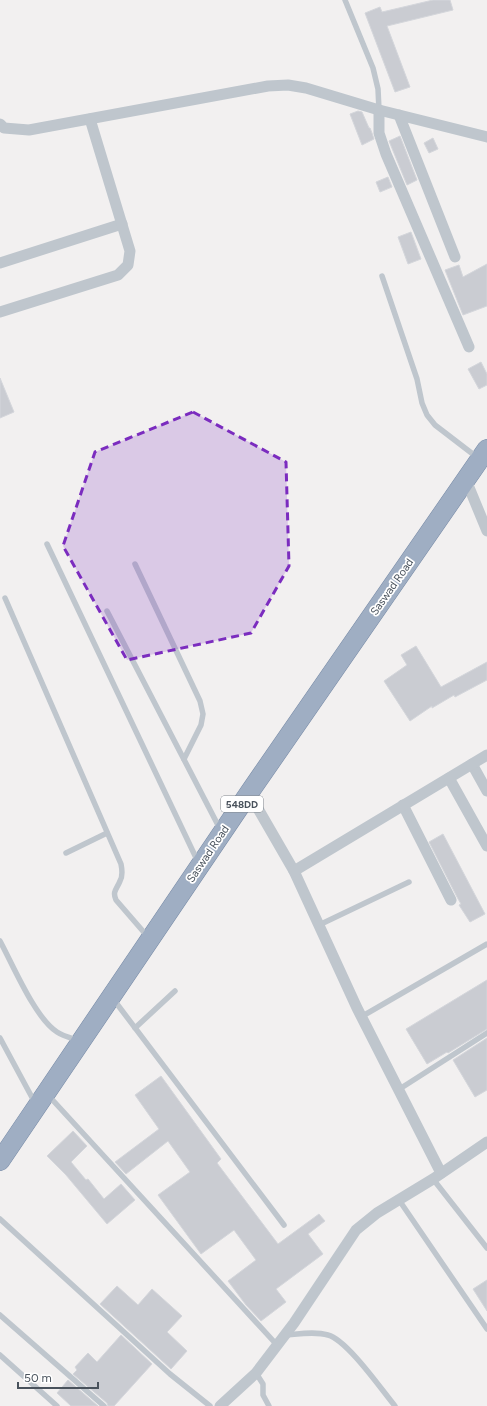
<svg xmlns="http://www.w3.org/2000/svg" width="487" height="1406" viewBox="0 0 487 1406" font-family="Figtree,sans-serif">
<rect width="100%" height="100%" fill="#f2f0f0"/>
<g fill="#caccd2" stroke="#d4d6db">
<path d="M433,0H450L453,10L387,26L410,87L395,92L365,13L380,7L382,12Z"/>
<path d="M358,111L362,112L369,128H370L372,133L374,139L362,145L350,114Z"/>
<path d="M400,136L417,180L407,185L389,141Z"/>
<path d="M433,138L438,149L429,153L424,143Z"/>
<path d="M388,177L392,187L380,192L376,182Z"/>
<path d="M411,232L421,259L408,264L398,237Z"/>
<path d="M487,264V306L463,315L445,270L459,265L463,277Z"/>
<path d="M481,362L487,374V385L479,389L468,369Z"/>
<path d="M0,378L14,412L0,418Z"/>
<path d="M416,646L441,687L487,662V680L455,697L454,695L432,708V706L410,721L384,681L407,665L401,655Z"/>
<path d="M443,834L485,914L470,922L459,905L461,904L457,897L429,842Z"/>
<path d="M487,980V1029L448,1053L447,1052L427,1064L406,1029Z"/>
<path d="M487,1038V1090L475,1097L453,1060Z"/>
<path d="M161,1076L221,1159L217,1163L278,1244L319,1214L325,1221L308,1234L323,1254L276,1289L286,1302L261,1321L246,1305L228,1281L256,1260L234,1230L201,1254L158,1195L190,1172L168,1141L126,1174L115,1162L159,1129L135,1095Z"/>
<path d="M73,1131L87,1146L71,1162L86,1180L88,1179L104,1199L121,1184L135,1200L107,1224L66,1175L47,1156Z"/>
<path d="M487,1280V1311L473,1289Z"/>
<path d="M117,1286L138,1305L152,1289L182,1316L167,1332L187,1351L171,1369L100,1304Z"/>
<path d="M121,1335L152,1364L114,1406H108L107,1403L73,1374L77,1370L75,1367L88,1353L97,1362Z"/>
<path d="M68,1380L98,1406H71L57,1393Z"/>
</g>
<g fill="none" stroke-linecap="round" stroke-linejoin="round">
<defs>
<path id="trunk" d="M0,1161L249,793L487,449"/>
</defs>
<use href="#trunk" stroke="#778aa6" stroke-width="20"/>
<g stroke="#bfc6cd" stroke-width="5.5">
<path d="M345,0L373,68L378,89L379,110"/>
<path d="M382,276L417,379L422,403L427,415L435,425L478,458"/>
<path d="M47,544L198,862"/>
<path d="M135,564L200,701L203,714L201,725L184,759"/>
<path d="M5,598L121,864C122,869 123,876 120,881C117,889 112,891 116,900L148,937"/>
<path d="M107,611L220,829"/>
<path d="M66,853L107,833"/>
<path d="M319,925L409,882"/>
<path d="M0,941C13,965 35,1018 57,1032C63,1036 71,1038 77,1040"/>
<path d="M114,1000L284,1225"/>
<path d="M361,1017L487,944"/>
<path d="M135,1028L175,991"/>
<path d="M0,1038L35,1103"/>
<path d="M398,1090L487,1033"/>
<path d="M48,1095L277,1345"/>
<path d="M433,1179L487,1248"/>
<path d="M399,1200L487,1329"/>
<path d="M0,1219L170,1374L210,1406"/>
<path d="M0,1315L104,1406"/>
<path d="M285,1335C299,1334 315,1331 328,1335C347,1340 381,1389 395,1406"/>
<path d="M0,1355L57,1406"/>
<path d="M256,1373L263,1384V1395L269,1406"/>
</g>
<g stroke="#bfc6cd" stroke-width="11">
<path d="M379,110V133L386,154L469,347"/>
<path d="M399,115L455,257"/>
<path d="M0,124L4,128L29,130L268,86L288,85L306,88L379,110L487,137"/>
<path d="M0,263L122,224"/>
<path d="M0,312L118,275L128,265L130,251L90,119"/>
<path d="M466,480L487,531"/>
<path d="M472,764L487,791"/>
<path d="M449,778L487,846"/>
<path d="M249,793L294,871L357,1008L441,1173"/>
<path d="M403,805L451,900"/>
<path d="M294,871L487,755"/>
<path d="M220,1406L256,1373L294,1323L356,1230L377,1213L433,1179L487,1142"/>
</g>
<use href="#trunk" stroke="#9faec3" stroke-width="19"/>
</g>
<path fill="#7b2cbf" fill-opacity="0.2" stroke="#7b2cbf" stroke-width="3" stroke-dasharray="8 5" stroke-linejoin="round" d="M193,412L286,462L289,566L251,633L127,660L63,546L95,452Z"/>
<g text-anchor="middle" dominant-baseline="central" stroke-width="3.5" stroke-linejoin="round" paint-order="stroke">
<rect fill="#fff" stroke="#80868d" stroke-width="1" x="221" y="796" width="42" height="16" rx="3"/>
<g font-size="10" font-weight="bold" fill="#49525c">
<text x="242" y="804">548DD</text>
</g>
<g font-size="11" fill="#49525c" stroke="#fff">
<text transform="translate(392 587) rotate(-55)">Saswad Road</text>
<text transform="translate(208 854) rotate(-56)">Saswad Road</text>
</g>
</g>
<path d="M18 1382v6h80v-6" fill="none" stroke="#49525c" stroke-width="2"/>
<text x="24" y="1382" font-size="12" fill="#49525c" stroke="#ffffff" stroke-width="3" paint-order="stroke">50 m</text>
</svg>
